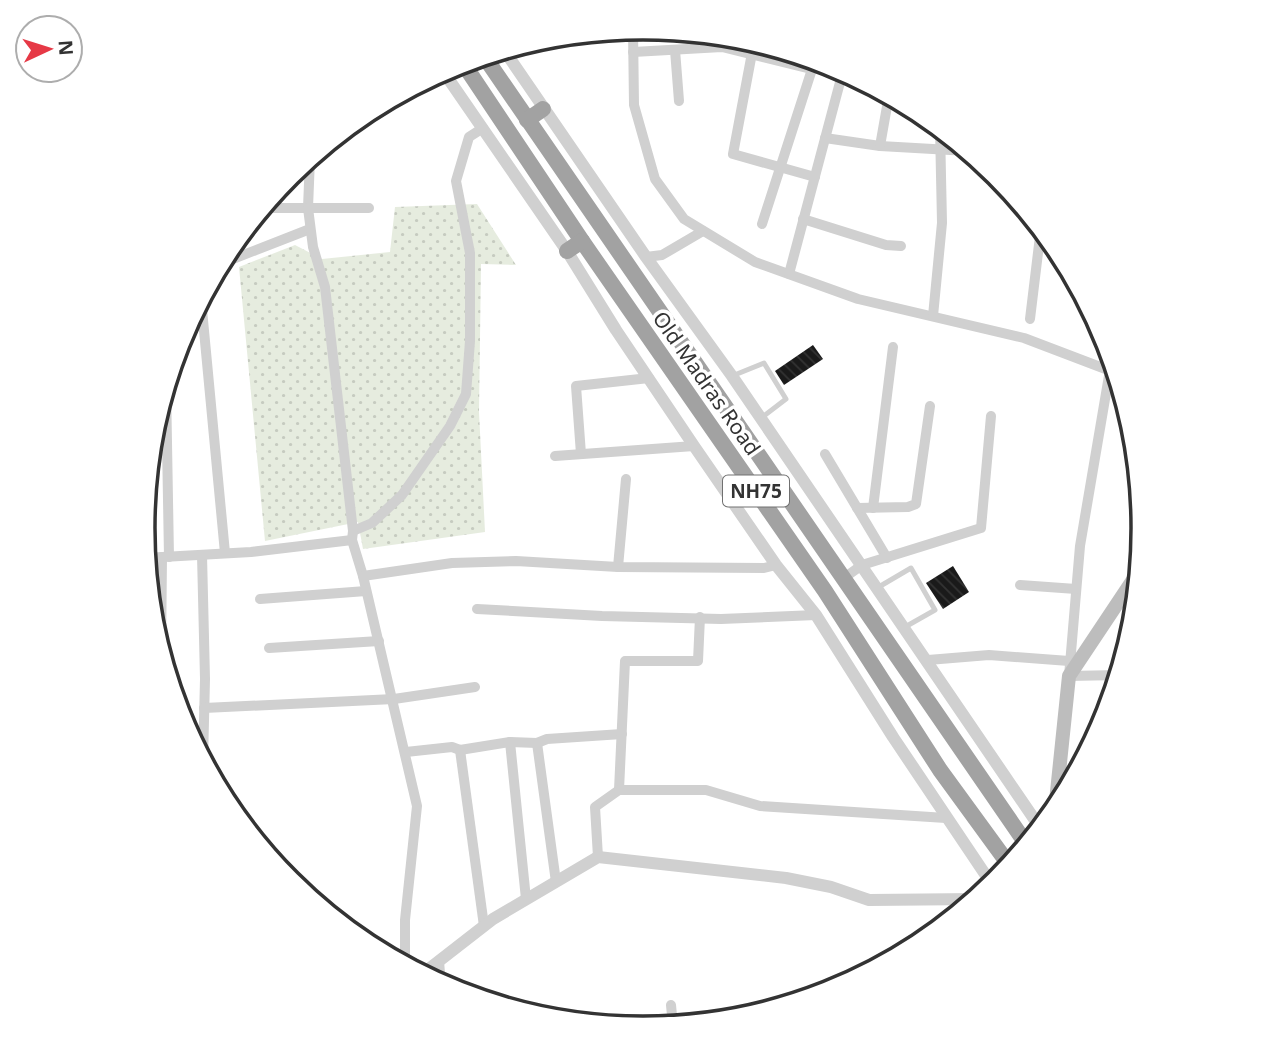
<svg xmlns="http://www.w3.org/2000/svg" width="1286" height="1057" viewBox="0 0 1286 1057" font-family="'Noto Sans',sans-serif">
<defs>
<pattern id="grass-dots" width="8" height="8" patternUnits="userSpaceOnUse" patternTransform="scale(1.75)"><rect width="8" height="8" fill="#e6ecdf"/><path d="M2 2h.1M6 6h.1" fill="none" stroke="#c6cbc0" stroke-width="1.8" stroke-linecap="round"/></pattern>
<pattern id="building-back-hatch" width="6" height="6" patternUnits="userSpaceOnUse" patternTransform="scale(1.75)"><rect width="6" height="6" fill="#1a1a1a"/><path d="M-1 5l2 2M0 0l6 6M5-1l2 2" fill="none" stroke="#333"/></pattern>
</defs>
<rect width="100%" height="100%" fill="#fff"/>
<path fill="url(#grass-dots)" d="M477,204L516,265L481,264L479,412L485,532L363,549L358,522L265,541L239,267L295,245L322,259L390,252L395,207Z"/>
<g fill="url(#building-back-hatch)">
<path d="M813,345L823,359L784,385L775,371Z"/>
<path d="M953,566L969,592L943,609L926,583Z"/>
</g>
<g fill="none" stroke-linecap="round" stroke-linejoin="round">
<g stroke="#d0d0d0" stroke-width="5">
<path d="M732,376L764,363L786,399L760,419"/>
<path d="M877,588L911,568L935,610L905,627"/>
</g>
<g stroke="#d0d0d0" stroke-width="10">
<path d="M633,29L634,105L655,179L684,219L755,262L858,299L1024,338L1116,373"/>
<path d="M691,33L692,48"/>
<path d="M675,50L679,101"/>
<path d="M633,52L722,47L811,69"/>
<path d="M752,53L733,154L815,177"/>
<path d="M825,138L880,146L968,151"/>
<path d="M880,146L889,95"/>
<path d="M262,208H308L310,158"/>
<path d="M803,219L886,245L901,246"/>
<path d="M762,224L815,60"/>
<path d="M646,257L662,255L703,231"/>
<path d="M220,264L310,229"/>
<path d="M789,274L843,71"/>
<path d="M201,299L225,553"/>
<path d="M933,316L942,223L940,128"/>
<path d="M1030,319L1041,228"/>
<path d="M1112,358L1080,546L1069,676L1119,675"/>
<path d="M166,385L169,557"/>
<path d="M581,454L576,386L649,378"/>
<path d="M825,454L887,558"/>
<path d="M555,456L694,446"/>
<path d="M857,508L908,507L916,504L930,406"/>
<path d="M873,508L893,347"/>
<path d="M353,531L372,523L402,495L450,426L466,394L470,341V253L456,181L469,137L483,128"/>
<path d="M202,555L205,679L203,762"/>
<path d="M145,558L251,552L352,540"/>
<path d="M618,567L626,479"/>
<path d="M363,576L352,540L353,531L325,287L313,247L308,208H369"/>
<path d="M844,578L862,565L981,528L991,416"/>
<path d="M1020,585L1076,589"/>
<path d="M260,599L366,591"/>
<path d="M477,609L602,616L721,619L816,615"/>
<path d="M269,648L379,641"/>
<path d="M161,654L162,557"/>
<path d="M928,660L989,655L1069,661"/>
<path d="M204,708L394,699L475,687"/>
<path d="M510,742L526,899"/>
<path d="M537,743L556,882"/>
<path d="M460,750L484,926"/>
<path d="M406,752L452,747L460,750L510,742L537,743L547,739L622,734"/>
<path d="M1059,771L1078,772"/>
<path d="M619,790L625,661H698L700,617"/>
<path d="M598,857L595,807L619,790H706L760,806L946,818"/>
<path d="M392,959L405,958"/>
<path d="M439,961L441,986"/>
<path d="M405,966V920L417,806L363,576L452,563L516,561L618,567L764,568L776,565"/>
<path d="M671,1005L673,1026"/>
<path d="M630,1028H631"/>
</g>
<g stroke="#d0d0d0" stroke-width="12">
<path d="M504,50L646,257L732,376L1041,829"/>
<path d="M443,71L567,251L616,330L694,446L776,565L816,615L893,737L993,886"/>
<path d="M421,975L493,919L598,857L786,878L831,887L869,900L977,899"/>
</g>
<path stroke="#bdbdbd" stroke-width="14" d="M1055,811L1069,676L1139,571"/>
<g stroke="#a2a2a2" stroke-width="16">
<path d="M484,56L1027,845"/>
<path d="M463,63L582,241L825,591L940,770L1010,866"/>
<path d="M527,120L543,109"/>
<path d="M567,251L582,241"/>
</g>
</g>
<g text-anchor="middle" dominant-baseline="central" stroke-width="7" stroke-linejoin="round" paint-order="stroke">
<rect fill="#fff" stroke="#707070" stroke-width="2" x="723" y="475.5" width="66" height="31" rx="5"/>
<g font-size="19" font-weight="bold" fill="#333">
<text x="756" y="491">NH75</text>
</g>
<g font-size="21" fill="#333" stroke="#fff">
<text transform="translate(707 383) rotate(55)">Old Madras Road</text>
</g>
</g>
<path d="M0 0H1286V1057H0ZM155 528a488 488 0 1 1 976 0a488 488 0 1 1-976 0Z" fill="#fff" fill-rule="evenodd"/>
<path fill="none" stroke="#333" stroke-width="3.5" d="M155 528a488 488 0 1 1 976 0a488 488 0 1 1-976 0Z"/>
<g transform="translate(49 49) rotate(86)"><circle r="33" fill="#ffffff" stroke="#adadad" stroke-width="2"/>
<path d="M0-5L12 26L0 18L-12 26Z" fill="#e63946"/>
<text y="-10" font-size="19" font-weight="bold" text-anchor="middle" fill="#333333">N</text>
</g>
</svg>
